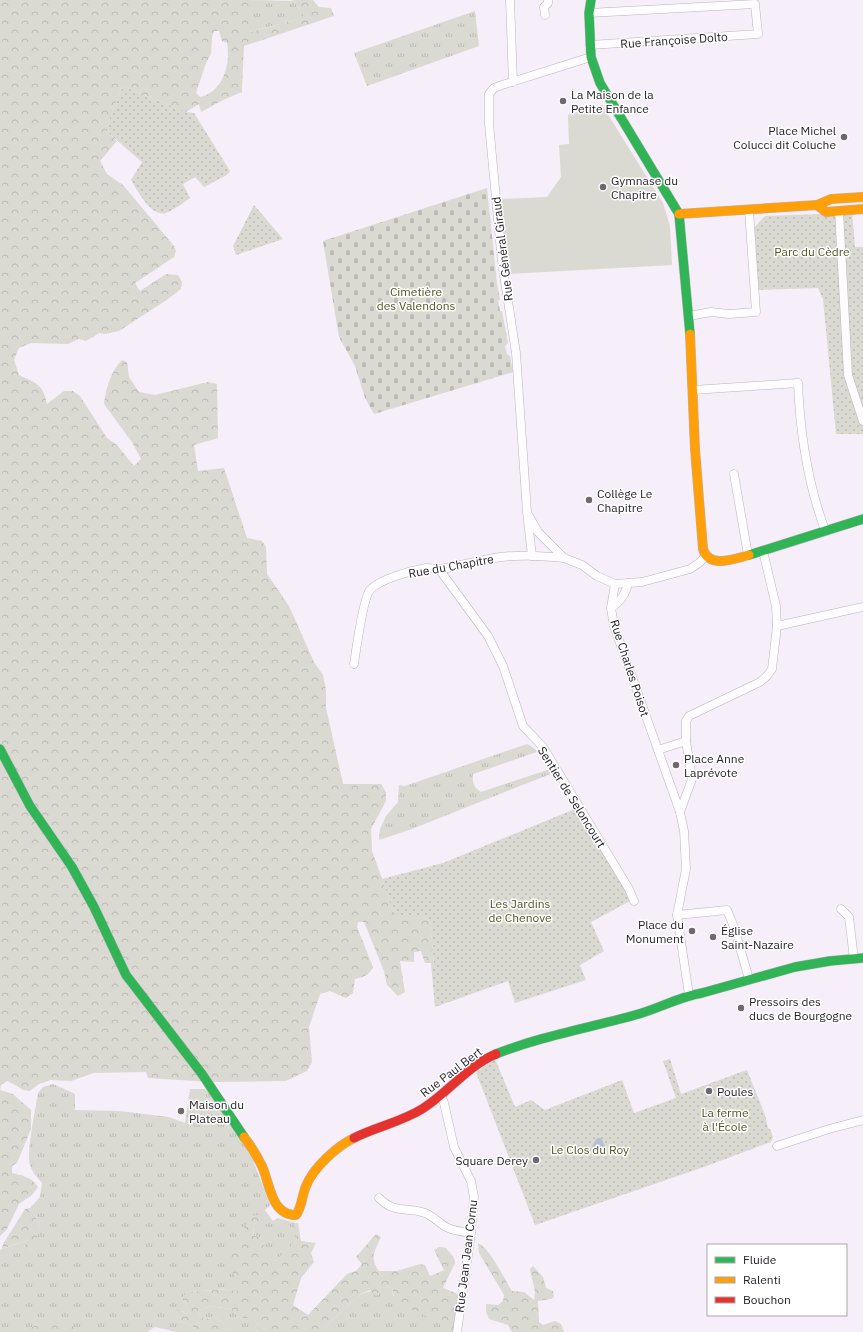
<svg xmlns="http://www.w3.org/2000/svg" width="863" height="1332" viewBox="0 0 863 1332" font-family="'IBM Plex Sans',sans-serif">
<defs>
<pattern id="grass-tufts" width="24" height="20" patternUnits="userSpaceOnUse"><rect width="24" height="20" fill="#dad9d2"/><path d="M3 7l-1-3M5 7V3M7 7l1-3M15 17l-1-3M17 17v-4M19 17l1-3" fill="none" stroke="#bbbab4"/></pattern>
<pattern id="forest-crowns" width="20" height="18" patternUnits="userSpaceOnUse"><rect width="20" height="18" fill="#dad9d2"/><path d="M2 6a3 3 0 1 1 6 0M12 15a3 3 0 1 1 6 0" fill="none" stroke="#bbbab4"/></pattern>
<pattern id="cemetery-stones" width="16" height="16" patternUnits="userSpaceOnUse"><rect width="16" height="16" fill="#dad9d2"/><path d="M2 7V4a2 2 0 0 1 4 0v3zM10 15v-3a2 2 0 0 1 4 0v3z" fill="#bbbab4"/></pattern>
<pattern id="park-dots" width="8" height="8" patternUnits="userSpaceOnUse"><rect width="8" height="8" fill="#dad9d2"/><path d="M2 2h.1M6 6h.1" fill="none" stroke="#bbbab4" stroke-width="1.8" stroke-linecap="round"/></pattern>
</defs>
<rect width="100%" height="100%" fill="#f6eef8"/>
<g fill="url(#grass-tufts)">
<path d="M249,0L295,1L299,9L304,15L302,18L249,32Z"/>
<path d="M475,11L479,46L367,86L354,53Z"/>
<path d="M527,744L535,749L537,752L473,774C472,783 474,787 481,792L550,769L553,773L412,829L379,840L380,829L386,816L398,802L399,785L405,786Z"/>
<path d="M53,1084L75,1094V1110L119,1111L169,1117L185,1123L190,1089H204L208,1090L249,1150L270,1205L265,1210L273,1221L278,1218L295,1223V1242L276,1261L262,1255V1239L254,1235L253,1226L263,1221L251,1216L239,1290L234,1291L228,1289L187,1292L182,1298L189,1311L187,1314L182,1311L174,1320L190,1324L195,1329L193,1332H176L155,1327L147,1332H0V1250L24,1241L31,1250L40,1225L30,1208L40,1197L42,1183C37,1177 32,1172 30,1165C26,1154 36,1106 38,1093L43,1087Z"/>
<path d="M385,1287L392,1288L393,1296L430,1318H437L442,1325V1332H319L361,1294Z"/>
<path d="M211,1306L230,1309L241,1318H253L259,1325L256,1332H257H231C225,1326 221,1319 213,1318C208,1318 204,1319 200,1317L198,1311Z"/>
</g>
<g fill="url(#forest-crowns)" fill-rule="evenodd">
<path d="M0,0H249L250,32L302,18L303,15L299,9L295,1L290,0H313L319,7L331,8L334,16L244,46L242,87V92L223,100L201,112L199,104L186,112L123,86L105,130L117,141L100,161L107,174L123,185L174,246L176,251L174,257L135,283L140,291L166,274L178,275L182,282L181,289L168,299L119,331L105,334L99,333L86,341L79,339L68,344L31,343L19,348L14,360L19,375C36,383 43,384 47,404L64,391H73L80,396L107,438L117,445L134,466L141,459L132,442L104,404C106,388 111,371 122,360L127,362L129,377L139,392L155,395L208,382L217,384L218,438L194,445L198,471L224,468L247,538L262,541L266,547L267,574L289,606L314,662L323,675L326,690V708L343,784H381L386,792V801L371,829L372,851L395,915L423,916L430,922L434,963H425L421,951L414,952V962L400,961L405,992L398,996L387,985L384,971L364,922H358L357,927L373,967C369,975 364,977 355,979L353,993L346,998L330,991L320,994L309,1027L312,1062L307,1071L286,1081L212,1082L148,1078L146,1072L94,1073L71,1081L51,1080L39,1084L30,1091L23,1090L17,1086L7,1081L1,1085L0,1090ZM214,31H219L222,41L227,43C231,64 223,92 200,97L196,93L206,63L211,54L212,37Z"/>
<path d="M0,1090L13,1094L31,1110V1129L17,1163L12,1166V1173C23,1176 32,1177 38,1187L32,1195L19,1204L7,1229L0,1236Z"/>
<path d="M30,1208L40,1225L36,1243L31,1250L24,1241L2,1249L3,1244L25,1209Z"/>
<path d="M262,1214L266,1217L263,1221L253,1227L254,1235L262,1239L265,1246L263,1255L276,1261L295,1242V1223H298L301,1241L316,1243L311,1253L314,1262L301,1278L293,1305L308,1315L347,1274L356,1271L362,1264L356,1257L376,1234L381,1237C375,1251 369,1258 379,1271H397L420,1264L425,1265L430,1276L444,1270L434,1250L439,1247L446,1248L454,1258L455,1263L443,1288L456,1293L458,1296L453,1332H442V1325L437,1318H430L395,1302L392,1288L385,1287L376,1296L370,1290L361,1294L319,1332H257L256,1331L259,1325L253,1318H241L230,1309L211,1306L198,1311L200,1317C204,1319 208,1318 213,1318C221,1319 225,1326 231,1332H193L195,1329L190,1324L174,1320L173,1315L178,1310L187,1314L189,1311L182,1298L187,1292L229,1289L234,1291L239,1290L228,1258L251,1216Z"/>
<path d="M478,1243C490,1248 504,1279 512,1291L524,1292L534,1300L535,1292L530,1269L533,1266L543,1277L546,1288L553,1291L554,1297L551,1299L538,1301L539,1322L543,1325L555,1321L561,1324L564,1332H512L508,1325L489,1319L486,1312V1304L498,1305L503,1301L504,1295L479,1253Z"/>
<path d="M57,1320L75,1327L77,1332H22L45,1321Z"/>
</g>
<path fill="url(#cemetery-stones)" d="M487,188L497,284L500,300H498L500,311H502L508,343L505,346L507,354L510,356L513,372L374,414L365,398L355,366L339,337L323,241Z"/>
<g fill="url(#park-dots)">
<path d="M123,86L186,112L194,113L230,171L227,175L204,187L195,177L183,184L190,198C183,203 174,210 166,213C152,218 137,190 131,180L142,162L105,130Z"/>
<path d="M254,205L283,239L236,255L233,246Z"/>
<path d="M852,213L855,247H863V434H836L823,299L818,288L758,290L753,229L765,216Z"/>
<path d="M575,809L632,900L591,922L604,951L580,965L586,980L515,1003L508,981L435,1007L431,963H434L430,922L423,916H395L382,879L443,863Z"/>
<path d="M495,1059L515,1107L531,1100L545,1110L622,1080L634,1113L676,1098L663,1061L670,1059L681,1094L747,1070L765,1115L768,1128L770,1129L773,1137L771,1142L701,1168L535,1225L476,1072Z"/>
</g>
<path fill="#dad9d2" d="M602,105L663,203L670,226L672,265L506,274L501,199L547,197L561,177L559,145L569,144L568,115Z"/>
<path fill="#b8c0d7" d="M597,1138H601L605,1146L603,1150L599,1153L594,1150L592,1146Z"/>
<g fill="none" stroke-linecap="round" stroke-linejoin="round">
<defs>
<g id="street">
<path d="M510,0L513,82"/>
<path d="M589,13L755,4L758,34L590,45"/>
<path d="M545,15L544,7L548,3V0"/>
<path d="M839,211L848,375L863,421"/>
<path d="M689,316L711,312L729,314L756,312L749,210"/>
<path d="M693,390L798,383C800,432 808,484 825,530"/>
<path d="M734,474L748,555"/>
<path d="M529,516L538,532L564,558L582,565L597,576L615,584L642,582L690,569L699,563L706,556"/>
<path d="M532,556L527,512L516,353L502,262L489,124V94L494,88L502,85L591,57"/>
<path d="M439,569L488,636L503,666L523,726L543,747L629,889L634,901"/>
<path d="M615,584L611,608L614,626L680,812L684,831L686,869L677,915L689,995"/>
<path d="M611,608C620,602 626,594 628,583"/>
<path d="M777,626L863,607"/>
<path d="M354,664C356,651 363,598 370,590C380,579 410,571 426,568C431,568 436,569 441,569C459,566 476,561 494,558C517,554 541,556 564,558"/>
<path d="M658,750L686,741"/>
<path d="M680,812L692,779L686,741V721L689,716L760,682L767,676L772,669L777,626L776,606L763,551"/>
<path d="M841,909L849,917L854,959"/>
<path d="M677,915L727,910L734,927L749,979"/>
<path d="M441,1095L444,1103L454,1147L471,1181L474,1197L471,1233L457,1332"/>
<path d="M777,1146L829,1129L863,1120"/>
<path d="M379,1198C396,1215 407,1206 425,1213C433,1216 439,1223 446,1227C454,1231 463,1232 471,1233"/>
</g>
<g id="fast">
<path d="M591,0L589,13L591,57L600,83L679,214L690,334"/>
<path d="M749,555L863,519"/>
<path d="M0,749L30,806L72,867L94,907L126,975L202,1074L244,1137"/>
<path d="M496,1054C541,1036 589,1028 635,1015C658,1009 678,997 702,993L795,967L830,961L863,958"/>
</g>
<g id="slow">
<path d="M817,205L826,212L863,209"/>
<path d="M679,214L817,205L831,199L863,197"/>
<path d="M690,334L695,449L703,549C709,569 734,559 749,555"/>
<path d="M244,1137C251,1146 257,1156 262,1166C270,1184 271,1215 296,1215C302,1207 302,1195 306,1186C313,1168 337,1146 354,1138"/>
</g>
<path id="jam" d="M354,1138C376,1127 401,1122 422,1109C448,1093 467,1066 496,1054"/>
</defs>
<use href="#street" stroke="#bbb4bd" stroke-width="9"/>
<use href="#fast" stroke="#bbb4bd" stroke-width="10"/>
<use href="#slow" stroke="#bbb4bd" stroke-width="10"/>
<use href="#jam" stroke="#bbb4bd" stroke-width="10"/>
<use href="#street" stroke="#fefcfe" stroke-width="8"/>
<use href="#fast" stroke="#30b455" stroke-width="9"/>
<use href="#slow" stroke="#ff9f0a" stroke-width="9"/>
<use href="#jam" stroke="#e5322d" stroke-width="9"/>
</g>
<g fill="#6f6871" stroke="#fff" stroke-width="1.5">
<circle cx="563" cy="101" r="4"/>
<circle cx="844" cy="137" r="4"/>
<circle cx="603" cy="187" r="4"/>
<circle cx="589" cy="500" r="4"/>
<circle cx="676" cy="765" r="4"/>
<circle cx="692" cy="931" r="4"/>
<circle cx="713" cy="937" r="4"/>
<circle cx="741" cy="1008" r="4"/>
<circle cx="709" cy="1091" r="4"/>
<circle cx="181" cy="1111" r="4"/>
<circle cx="536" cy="1160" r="4"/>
</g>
<g text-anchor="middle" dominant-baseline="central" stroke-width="3" stroke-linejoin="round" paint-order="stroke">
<g font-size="12" fill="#272029" stroke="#fff">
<text transform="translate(674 40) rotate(-4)">Rue Françoise Dolto</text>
<text transform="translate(502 249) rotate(-97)">Rue Général Giraud</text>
<text transform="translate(451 566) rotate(-10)">Rue du Chapitre</text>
<text transform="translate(630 668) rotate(72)">Rue Charles Poisot</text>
<text transform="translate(572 797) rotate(58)">Sentier de Seloncourt</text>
<text transform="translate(451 1072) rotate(-37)">Rue Paul Bert</text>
<text transform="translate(466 1256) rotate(-83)">Rue Jean Jean Cornu</text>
</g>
<g font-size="12" fill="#272029" stroke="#fff" text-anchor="start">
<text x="571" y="94">La Maison de la<tspan x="571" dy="14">Petite Enfance</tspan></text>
<text x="836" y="130" text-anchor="end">Place Michel<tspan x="836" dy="14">Colucci dit Coluche</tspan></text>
<text x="611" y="180">Gymnase du<tspan x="611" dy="14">Chapitre</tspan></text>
<text x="597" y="493">Collège Le<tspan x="597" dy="14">Chapitre</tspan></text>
<text x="684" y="758">Place Anne<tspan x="684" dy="14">Laprévote</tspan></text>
<text x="684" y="924" text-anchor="end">Place du<tspan x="684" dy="14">Monument</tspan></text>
<text x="721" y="930">Église<tspan x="721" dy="14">Saint-Nazaire</tspan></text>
<text x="749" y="1001">Pressoirs des<tspan x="749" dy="14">ducs de Bourgogne</tspan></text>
<text x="717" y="1091">Poules</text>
<text x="189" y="1104">Maison du<tspan x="189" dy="14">Plateau</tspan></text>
<text x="528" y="1160" text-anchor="end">Square Derey</text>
</g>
<g font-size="12" fill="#4f5421" stroke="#fff">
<text x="812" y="251">Parc du Cèdre</text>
<text x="416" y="291">Cimetière<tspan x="416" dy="14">des Valendons</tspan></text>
<text x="520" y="903">Les Jardins<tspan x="520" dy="14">de Chenove</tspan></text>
<text x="725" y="1112">La ferme<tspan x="725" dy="14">à l'École</tspan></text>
<text x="590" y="1149">Le Clos du Roy</text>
</g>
</g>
<rect x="707" y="1244" width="140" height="72" fill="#ffffff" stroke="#a9a6a9"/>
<rect x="715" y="1257" width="20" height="6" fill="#30b455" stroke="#a9a6a9"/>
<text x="743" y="1264" font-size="12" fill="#272029">Fluide</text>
<rect x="715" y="1277" width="20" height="6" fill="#ff9f0a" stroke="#a9a6a9"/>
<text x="743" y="1284" font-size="12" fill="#272029">Ralenti</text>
<rect x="715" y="1297" width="20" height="6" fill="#e5322d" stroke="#a9a6a9"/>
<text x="743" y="1304" font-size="12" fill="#272029">Bouchon</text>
</svg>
